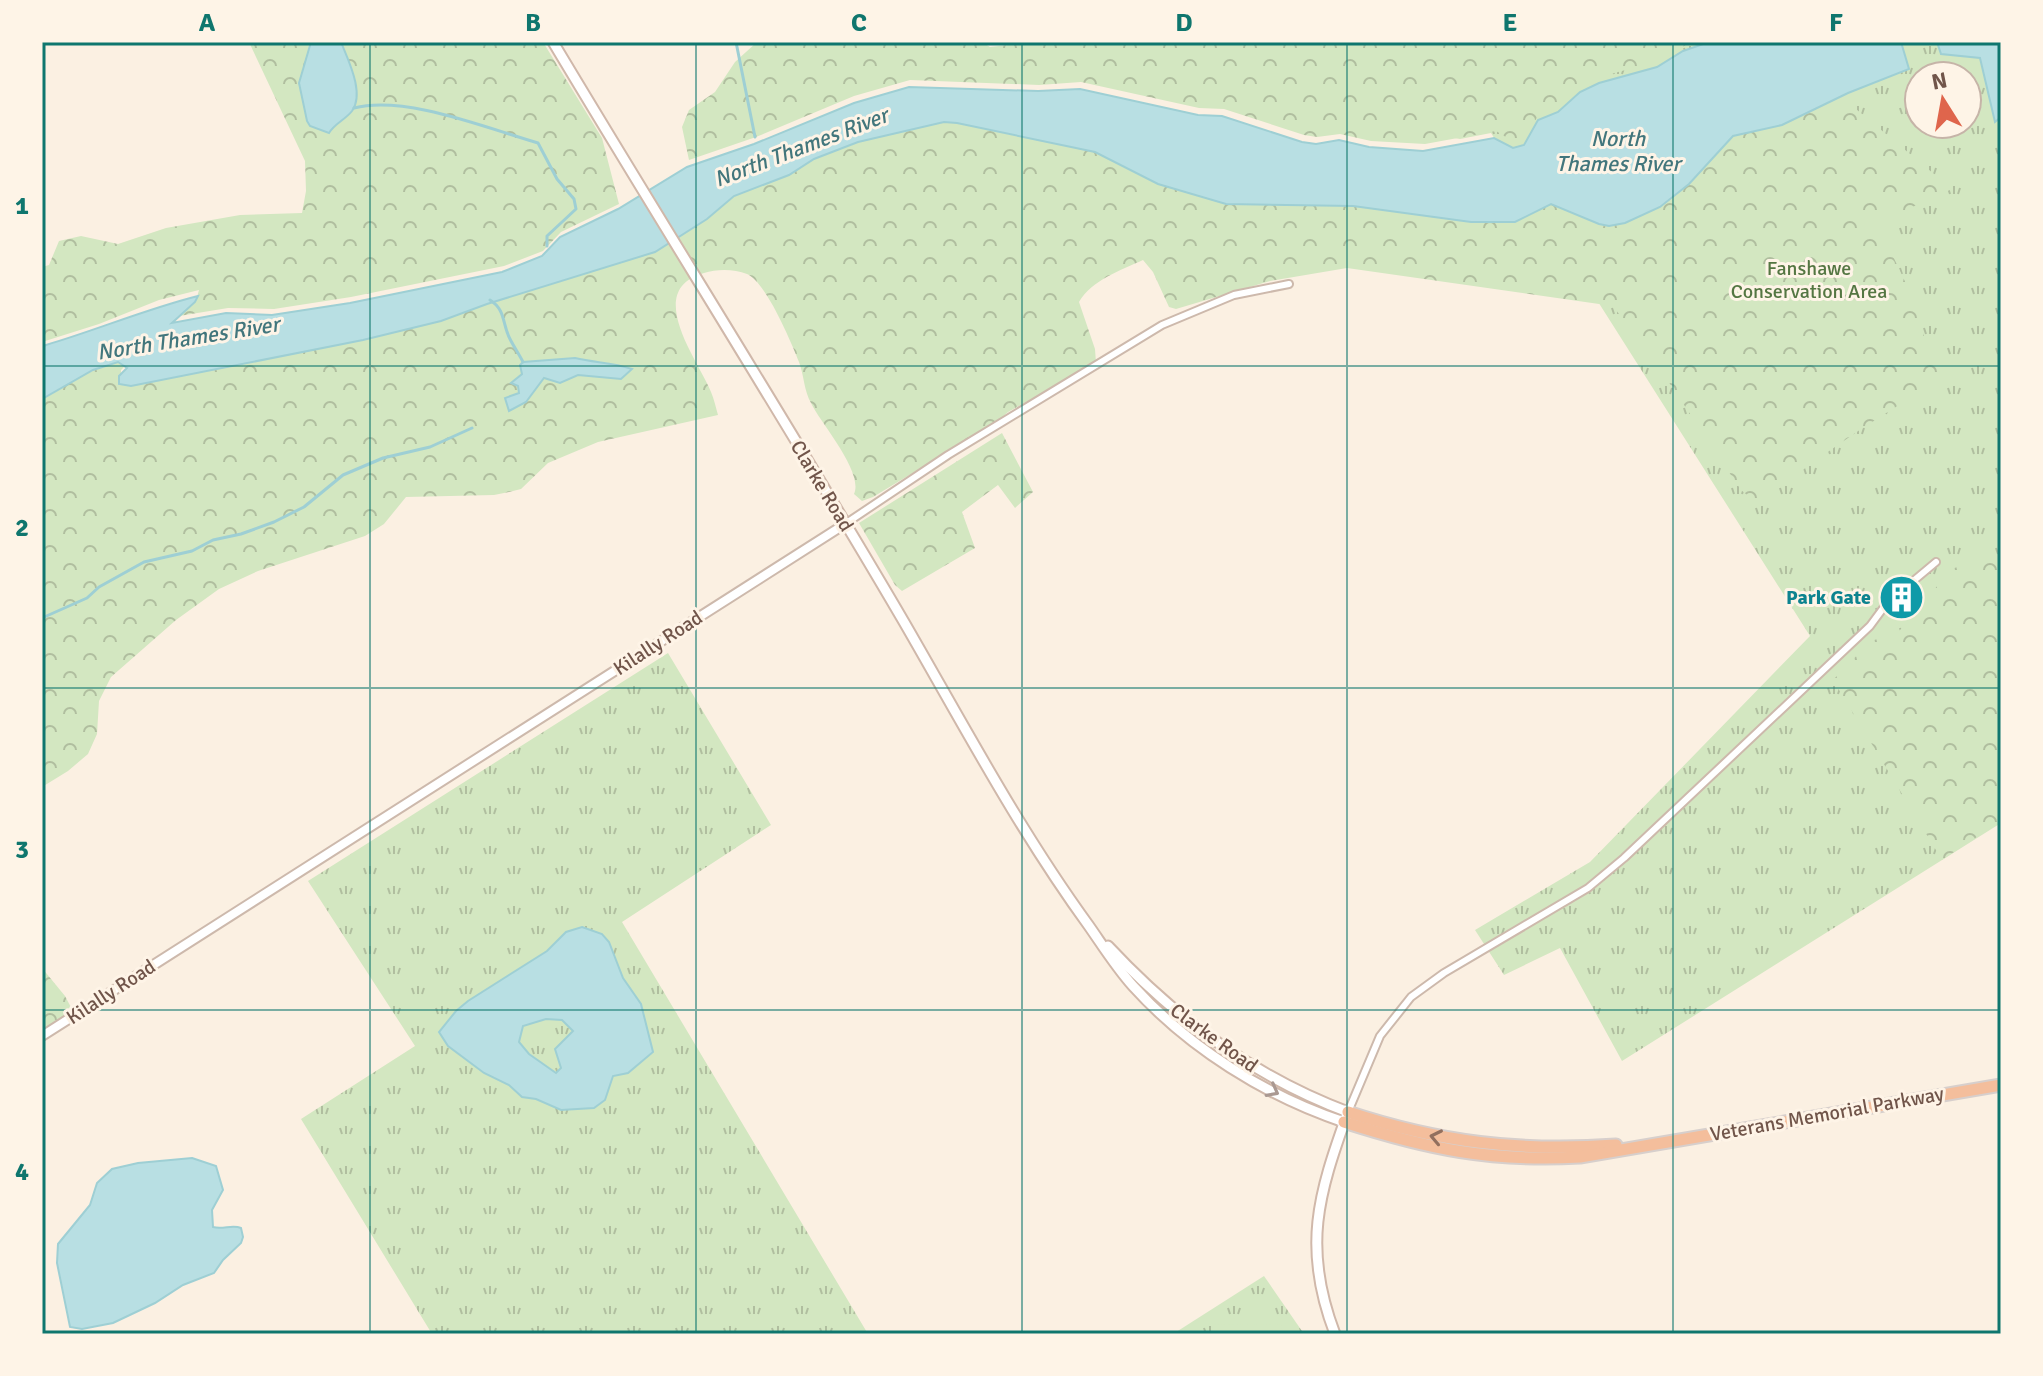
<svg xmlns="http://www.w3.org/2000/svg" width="2043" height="1376" viewBox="0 0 2043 1376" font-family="Signika,sans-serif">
<defs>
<pattern id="grass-tufts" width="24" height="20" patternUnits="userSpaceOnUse" patternTransform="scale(2)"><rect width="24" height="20" fill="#d3e7c1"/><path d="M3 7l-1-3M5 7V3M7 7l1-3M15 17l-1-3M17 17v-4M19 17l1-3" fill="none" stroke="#b0be9f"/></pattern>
<pattern id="forest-crowns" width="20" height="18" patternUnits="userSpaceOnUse" patternTransform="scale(2)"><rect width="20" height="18" fill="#d3e7c1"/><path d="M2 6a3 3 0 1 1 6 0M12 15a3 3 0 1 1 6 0" fill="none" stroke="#b0be9f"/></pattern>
</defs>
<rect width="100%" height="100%" fill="#fbf0e2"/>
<g fill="url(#grass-tufts)" fill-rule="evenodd">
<path d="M1433,42H2001V823L1622,1061L1560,948L1504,975L1475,930L1590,862L1810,636L1491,133L1460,139L1443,136ZM1919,76H1967V124H1919Z"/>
<path d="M668,653L771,825L622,922L868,1334H432L301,1119L415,1046L308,881Z"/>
<path d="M1264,1276L1304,1334H1173Z"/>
</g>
<g fill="url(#forest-crowns)">
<path d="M249,42H311L299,83L307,121L334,124L351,113L355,83L341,42H543L602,138L619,204L561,232L543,251L504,266L351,297L274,309L228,308L173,317L197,297L199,290L159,300L99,324L42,342V267L49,265L59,241L81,236L118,244L166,228L240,215L302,213L306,191L305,161Z"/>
<path d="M757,42H982L990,47L1032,42H1574L1585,46L1600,42H1691L1658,61L1600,77L1581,86L1559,105L1539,114L1525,138L1514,142L1496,131L1425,144L1371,141L1340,134L1317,137L1304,135L1224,109L1199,108L1081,82L1039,85L910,80L854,96L756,137L689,160L682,127L689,110L715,92L735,62Z"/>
<path d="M1850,104L1952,189L1877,223L1912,296L1928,350L1954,375C1884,409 1821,457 1757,503L1741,490L1662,372L1613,306L1347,268L1270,281L1176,309L1169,307L1153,272L1143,260C1121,270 1092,280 1079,302L1095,349L1096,363L1008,412L997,422L873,497L862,501L854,494C864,472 821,424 811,403C804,391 804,375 799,362C791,342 766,282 747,274C734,269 717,269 704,273C643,290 698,360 711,392C714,399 716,408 718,415L598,442L548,463L521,489L509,492L494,495L406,497L384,524L365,536L258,571L219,589L176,620L111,677L99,701L97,734L88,754L68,771L42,787V395L120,358L128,363L121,370V379L365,336L736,192L859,138L946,118L1553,199L1736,133L1784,122L1826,105Z"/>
<path d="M1002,433L1033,492L1015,508L998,485L962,512L975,548L902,591L895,585L859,523Z"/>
<path d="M2001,557V821L1942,860L1833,680L1871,641L1897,633L1917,613L1949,570L1974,561Z"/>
<path d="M42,968L65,996L74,1013L42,1031Z"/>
</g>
<path fill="#d3e7c1" d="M1281,1324L1282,1334H1213L1212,1325Z"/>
<g fill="#b8dfe3" stroke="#9ecfd4" stroke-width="2" fill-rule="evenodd">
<path d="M311,42H341C348,60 365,93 352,111C345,120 335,123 329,133L310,126L307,121L299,83Z"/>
<path d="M1709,42H1901L1909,69L1848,93L1782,125L1733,136L1689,184L1660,207L1625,223L1609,226L1599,224L1551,204L1515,222H1471L1353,206L1226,204L1158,184L1095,152L957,123L944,122L858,142L814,159L789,175L734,196L707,219L655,252L487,304L441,321L363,340L131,386L119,384V376L127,368L118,362L93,370L42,399V347L46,345C97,330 146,309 198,296L195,302L172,323L226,313L272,315L350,303L502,272L542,256L560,237L618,209L687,167L754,144L854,103L909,87L1038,91L1080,89L1198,115L1222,116L1302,142L1316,144L1339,140L1369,147L1423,151L1494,138L1513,148L1524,145L1538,120L1558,112L1580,92L1599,83L1657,67L1683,51Z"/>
<path d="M1937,42H2001V117L1995,122L1980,58L1941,54Z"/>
<path d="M575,358C596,363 611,362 632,369L621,379L578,375L560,383L544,378L526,402L509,411L505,398L519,393L518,386L511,383L522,374L520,365L523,362Z"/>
<path d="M582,927L602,934L609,942L623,978L641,1004L653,1052L628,1073L613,1076L605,1100L594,1108L561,1110L536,1099L522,1097L509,1085L484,1073L448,1046L439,1032L456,1011L468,1001L547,951L566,932ZM546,1019L562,1020L573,1031L555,1049L561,1068L556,1073L529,1054L519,1042L523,1026Z"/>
<path d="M192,1158L216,1166L223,1190L212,1210L213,1227C223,1230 232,1224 241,1228L243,1237L241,1243L223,1260L214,1273L183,1285L155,1303L113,1323L82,1329L70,1327L57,1263L58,1244L90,1205L97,1183L112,1169L138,1163Z"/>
</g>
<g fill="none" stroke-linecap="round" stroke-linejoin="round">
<g stroke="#9ecfd4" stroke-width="3">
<path d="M736,42L755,137"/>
<path d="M354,108C406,95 486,128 538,143L557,179L574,199L576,209L547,236V246"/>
<path d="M490,300C506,310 502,324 510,339C514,347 519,354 523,362"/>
<path d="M42,618L87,598L99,587L144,562L192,551L213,540L241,534L274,522L304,507L343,475L383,458L430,447L472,428"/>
</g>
<defs>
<g id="minor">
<path d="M845,524L948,455L1162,325L1234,295L1289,284"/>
<path d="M1348,1112L1380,1036L1411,997L1444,973L1588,888L1624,858L1870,626L1887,603L1936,562"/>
</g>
<path id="tertiary" d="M42,1036L845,524"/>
<g id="secondary">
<path d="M553,42C669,236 790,427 904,622C963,724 1019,830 1089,926C1103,946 1116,967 1133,986C1189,1048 1266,1096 1344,1122"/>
<path d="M1108,946C1176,1019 1254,1077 1348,1112C1318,1195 1302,1248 1335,1334"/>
</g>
<g id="trunk">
<path d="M1348,1112C1439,1142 1520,1152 1616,1145"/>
<path d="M1344,1122C1428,1149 1491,1162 1580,1157L2001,1085"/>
</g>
</defs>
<use href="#minor" stroke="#cdb9ac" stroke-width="10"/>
<use href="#tertiary" stroke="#cdb9ac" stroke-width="12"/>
<use href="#secondary" stroke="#d0b8aa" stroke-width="13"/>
<use href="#trunk" stroke="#d7cfcc" stroke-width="15"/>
<use href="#minor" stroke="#fff" stroke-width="6"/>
<use href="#tertiary" stroke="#fff" stroke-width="8"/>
<use href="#secondary" stroke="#fff" stroke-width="9"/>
<use href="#trunk" stroke="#f4be9c" stroke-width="11"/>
</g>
<defs><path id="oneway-chevron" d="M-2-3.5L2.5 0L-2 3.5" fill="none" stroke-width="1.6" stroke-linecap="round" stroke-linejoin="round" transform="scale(2)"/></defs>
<use stroke="#aa9992" href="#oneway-chevron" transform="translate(1273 1091) rotate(28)"/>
<use stroke="#926f5e" href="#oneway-chevron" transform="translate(1436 1137) rotate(-168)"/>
<path fill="none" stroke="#0f766e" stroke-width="2" stroke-opacity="0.55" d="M370,42V1334M696,42V1334M1022,42V1334M1347,42V1334M1673,42V1334M42,366H2001M42,688H2001M42,1010H2001"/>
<defs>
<symbol id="building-disc" viewBox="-11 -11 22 22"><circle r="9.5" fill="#0f9aa8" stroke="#fef4e7"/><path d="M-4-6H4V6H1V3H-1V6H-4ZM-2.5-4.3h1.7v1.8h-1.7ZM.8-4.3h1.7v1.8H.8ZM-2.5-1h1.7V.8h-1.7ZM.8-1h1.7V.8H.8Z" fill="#fff"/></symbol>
</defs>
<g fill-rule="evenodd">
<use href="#building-disc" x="1876" y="572" width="51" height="51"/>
</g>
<g text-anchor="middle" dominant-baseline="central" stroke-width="6" stroke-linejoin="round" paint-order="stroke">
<g font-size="20" fill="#547642" stroke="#fef4e7">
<text x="1809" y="268">Fanshawe<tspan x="1809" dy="23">Conservation Area</tspan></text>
</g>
<g font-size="20" fill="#71554a" stroke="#fef4e7">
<text transform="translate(822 486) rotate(59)">Clarke Road</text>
<text transform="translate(658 643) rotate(-33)">Kilally Road</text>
<text transform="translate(111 992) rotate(-33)">Kilally Road</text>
<text transform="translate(1214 1038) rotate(36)">Clarke Road</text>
<text transform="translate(1827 1114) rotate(-10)">Veterans Memorial Parkway</text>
</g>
<g font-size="20" font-weight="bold" fill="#0d838f" stroke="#fef4e7" text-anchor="end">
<text x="1871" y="597">Park Gate</text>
</g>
<g font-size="22" font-style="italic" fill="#42767c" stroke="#fef4e7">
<text x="1618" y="138">North<tspan x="1618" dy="25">Thames River</tspan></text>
<text transform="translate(801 147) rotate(-21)">North Thames River</text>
<text transform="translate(188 338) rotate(-9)">North Thames River</text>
</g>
</g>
<rect width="2043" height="1376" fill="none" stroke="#fef4e7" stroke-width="88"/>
<g transform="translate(1943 100) rotate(349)"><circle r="38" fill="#fef4e7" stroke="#c6b4a8" stroke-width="2"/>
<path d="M0-6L14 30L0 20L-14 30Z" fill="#df654c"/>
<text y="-12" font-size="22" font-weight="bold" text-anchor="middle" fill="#71554a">N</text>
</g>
<rect x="44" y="44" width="1955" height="1288" fill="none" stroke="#0f766e" stroke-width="3"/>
<g font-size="26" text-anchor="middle" font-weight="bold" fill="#0f766e">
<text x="207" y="31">A</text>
<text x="533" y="31">B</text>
<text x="859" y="31">C</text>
<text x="1184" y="31">D</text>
<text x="1510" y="31">E</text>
<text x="1836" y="31">F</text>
<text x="22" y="214">1</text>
<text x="22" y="536">2</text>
<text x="22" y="858">3</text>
<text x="22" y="1180">4</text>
</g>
</svg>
